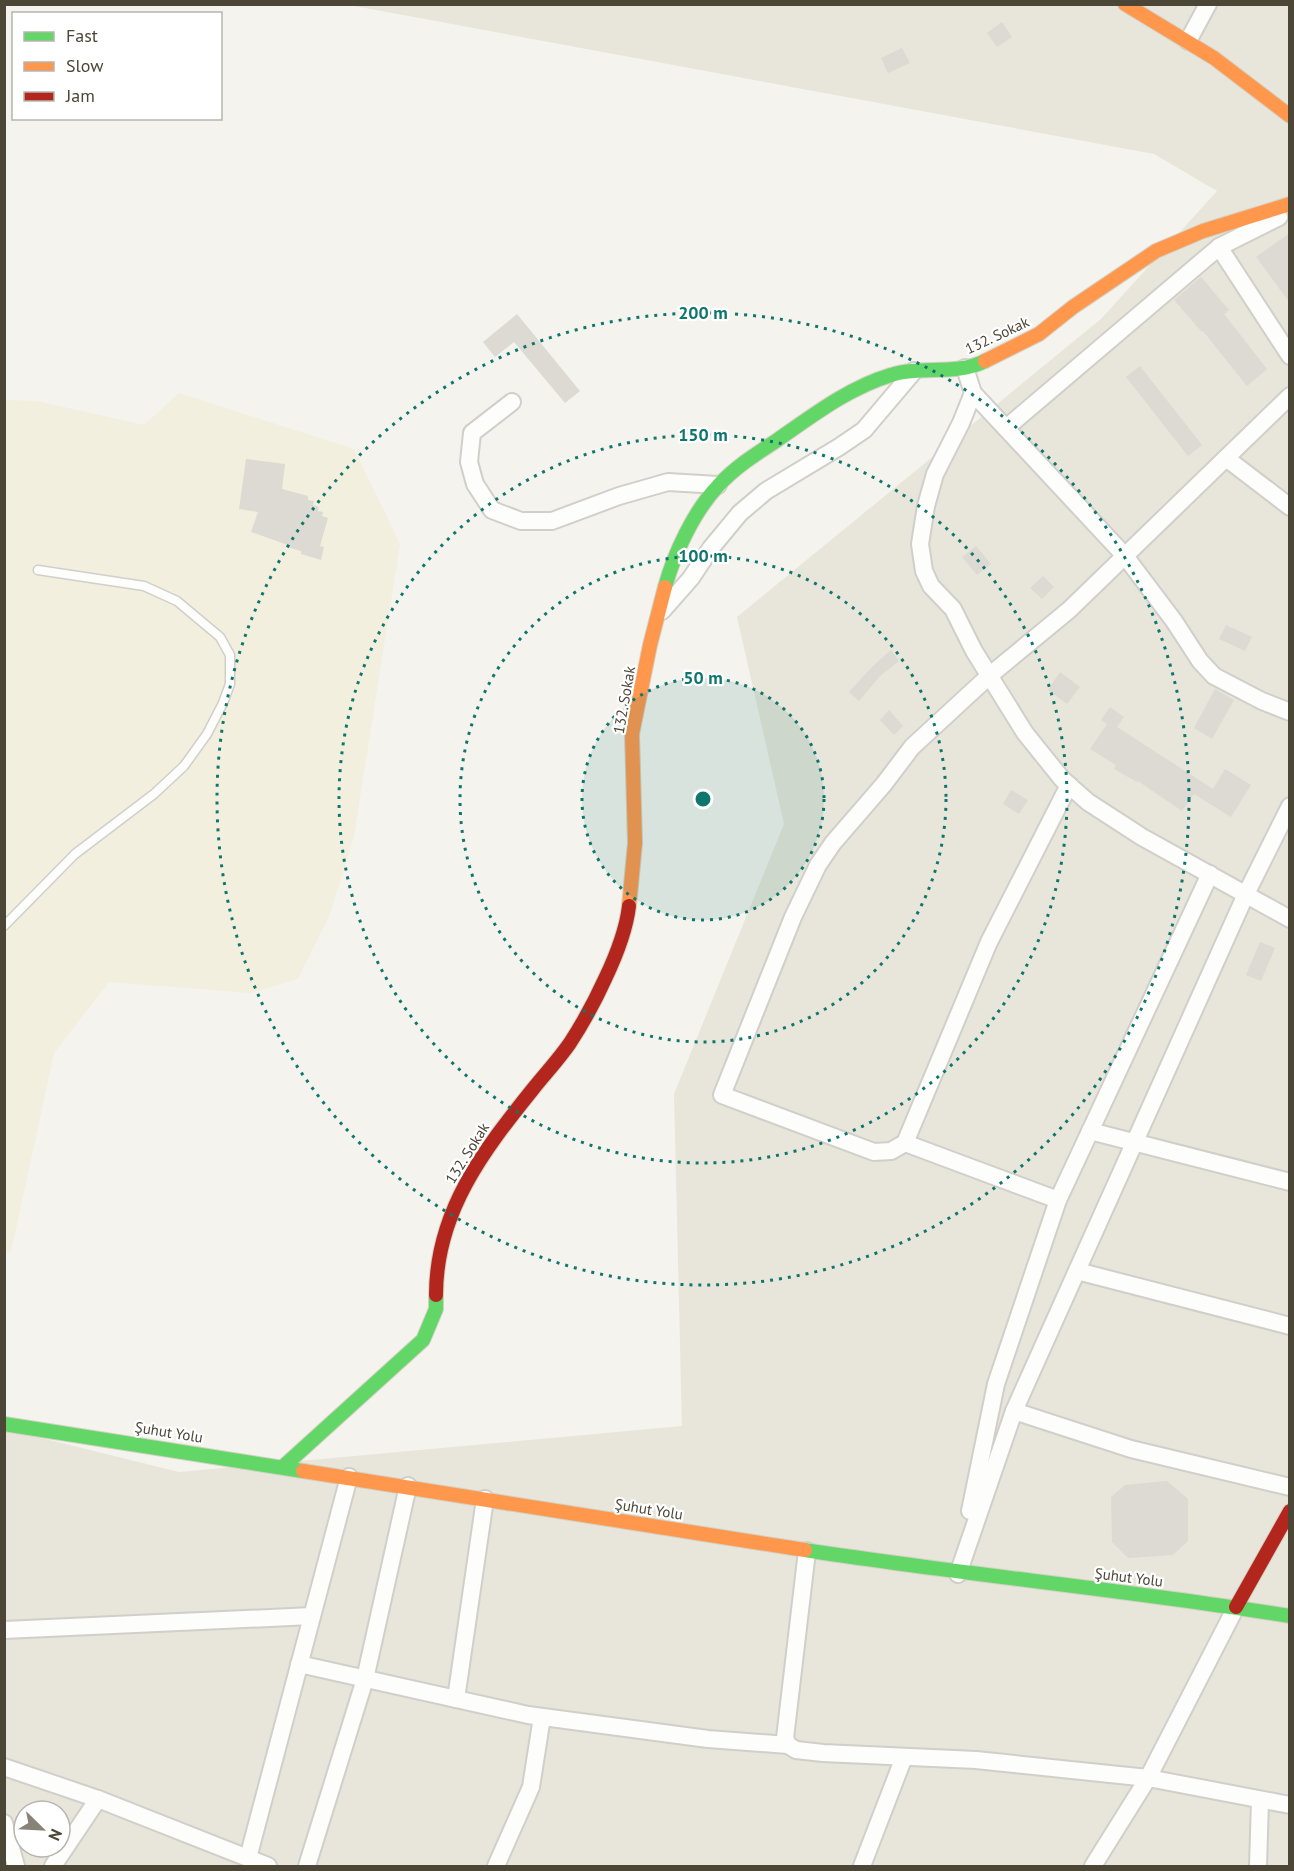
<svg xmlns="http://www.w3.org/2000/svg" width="1294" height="1871" viewBox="0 0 1294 1871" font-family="'PT Sans',sans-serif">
<rect width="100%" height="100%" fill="#f4f3ed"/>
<path fill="#e8e5da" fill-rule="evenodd" d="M349,5H1289V1866H5V1429L179,1472L682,1426L674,1094L784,824L737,617L1101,319L1217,191L1154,154ZM24,1811H60V1847H24Z"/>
<path fill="#f2efdf" d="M179,393L354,449L400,544L354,836L329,917L298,979L251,993L109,982L54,1053L11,1252L4,1251V400L37,401L144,425Z"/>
<g fill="#dcdad3">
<path d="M1002,22L1012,37L997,47L987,33Z"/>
<path d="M902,48L910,63L888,73L881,58Z"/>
<path d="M1290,233V303L1256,257Z"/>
<path d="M1201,277L1229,310L1224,314L1267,369L1247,386L1203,331L1202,332L1174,300Z"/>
<path d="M517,314L580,391L565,403L514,342L495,357L483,342Z"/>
<path d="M1140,366L1202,445L1188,456L1126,377Z"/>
<path d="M246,459L285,464L282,489L308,496V500L314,501L313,505L319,507L318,511L323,512L322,516L328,518L320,546L324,547L321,560L301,554V551L287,547L288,545L251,532L258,512L239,509Z"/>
<path d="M976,546L991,564L977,575L962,557Z"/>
<path d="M1043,576L1054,587L1042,599L1030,588Z"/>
<path d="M1226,625L1252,637L1245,651L1219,639Z"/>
<path d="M891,650L899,661L880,676L859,701L849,692L872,667Z"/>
<path d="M1060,672L1080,687L1067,704L1048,690Z"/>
<path d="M1215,689L1234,700L1212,739L1194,728Z"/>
<path d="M1110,707L1124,717L1117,727L1213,789L1225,769L1251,785L1231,817L1194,794L1182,811L1138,781L1137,782L1114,769L1116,765L1090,749L1107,724L1101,720Z"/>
<path d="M889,710L903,726L894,735L880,720Z"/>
<path d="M1011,790L1028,800L1019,814L1003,804Z"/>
<path d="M1260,942L1275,948L1261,981L1246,975Z"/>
<path d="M1167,1481L1188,1499V1541L1173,1555L1128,1558L1112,1542L1111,1497L1125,1485Z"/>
</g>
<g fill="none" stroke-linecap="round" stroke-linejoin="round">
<defs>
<path id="lane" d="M4,926L75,854L154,794L184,766L207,734L223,703L230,684V655L220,637L177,601L144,586L38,570"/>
<g id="street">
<path d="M1188,41L1208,4"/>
<path d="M1219,247L1290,356"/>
<path d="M965,368L973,393L961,423L935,474L926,506L920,544L924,571L931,586L953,609L974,651L1025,733L1062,779L1088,802L1142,837L1290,919"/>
<path d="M973,393L1125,556L1174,621L1200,661L1214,676L1262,701L1290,712"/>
<path d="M512,402L472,433L469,462L475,484L492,510L521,521H552L619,496L668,482L718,485"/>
<path d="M1006,428L1219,247L1279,217"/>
<path d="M1226,458L1290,507"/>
<path d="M662,611L691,578L711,548L740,513L766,491L839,447L864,430L914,371"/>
<path d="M1090,1131L1290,1182"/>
<path d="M905,1143L891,1151L874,1152L722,1095L793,917L818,865L833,843L884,784L912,747L989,676L1069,610L1290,396"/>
<path d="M1058,1200L905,1143L989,942L1069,785"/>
<path d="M1077,1271L1290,1326"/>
<path d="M1014,1411L1131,1449L1290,1487"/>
<path d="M970,1511L996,1384L1058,1200L1210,874"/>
<path d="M807,1551L785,1738L788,1745L796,1750L823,1753L976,1760L1148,1778L1290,1805"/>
<path d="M958,1574L1014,1411L1246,894L1290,806"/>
<path d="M4,1630L312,1616"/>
<path d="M299,1664L528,1715L708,1739L788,1745"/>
<path d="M456,1699L485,1499"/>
<path d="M4,1767L98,1799L268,1866"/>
<path d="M4,1823L16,1866"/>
<path d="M248,1858L349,1477"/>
<path d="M53,1866L98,1799"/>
<path d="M307,1866L365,1679L408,1486"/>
<path d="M496,1866L531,1787L542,1717"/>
<path d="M862,1866L904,1757"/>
<path d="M1093,1866L1148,1778L1236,1607"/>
<path d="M1258,1866L1260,1801"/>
</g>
<g id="fast">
<path d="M665,587C674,554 694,511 718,486C734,468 756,454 776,441C812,416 848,388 891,375C920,365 956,376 985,361"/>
<path d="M4,1424L303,1471"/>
<path d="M284,1466L423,1340L436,1309V1295"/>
<path d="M805,1550C966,1575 1129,1590 1290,1616"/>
</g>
<g id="slow">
<path d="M1125,4L1214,58L1290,116"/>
<path d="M985,361L1039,334L1073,307L1156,251L1203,231L1290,204"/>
<path d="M629,906L635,843L632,734L650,645L665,587"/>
<path d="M303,1471L805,1550"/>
</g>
<g id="jam">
<path d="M436,1295C436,1212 483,1151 533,1089C545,1074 559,1059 570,1043C583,1023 595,1001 605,979C616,956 626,932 629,906"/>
<path d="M1236,1607L1290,1511"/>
</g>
</defs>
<use href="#lane" stroke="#d0cfc9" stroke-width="11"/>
<use href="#street" stroke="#d0cfc9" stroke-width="20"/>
<use href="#fast" stroke="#d4d1c3" stroke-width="16"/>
<use href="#slow" stroke="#d4d1c3" stroke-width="16"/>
<use href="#jam" stroke="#d4d1c3" stroke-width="16"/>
<use href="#lane" stroke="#fdfdfc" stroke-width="8"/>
<use href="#street" stroke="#fdfdfc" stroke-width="16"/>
<use href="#fast" stroke="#63d668" stroke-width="14"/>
<use href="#slow" stroke="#ff974d" stroke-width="14"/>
<use href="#jam" stroke="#b3261e" stroke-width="14"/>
</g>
<circle cx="703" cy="799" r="121" fill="#0f766e" fill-opacity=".12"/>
<g fill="none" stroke="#0f766e" stroke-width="3" stroke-dasharray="3 6">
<circle cx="703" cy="799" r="121"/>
<circle cx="703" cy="799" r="243"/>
<circle cx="703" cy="799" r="364"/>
<circle cx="703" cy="799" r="486"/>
</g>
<g text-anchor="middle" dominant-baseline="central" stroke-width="4.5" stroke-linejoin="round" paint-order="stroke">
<g font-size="15" fill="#4c4637" stroke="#fff">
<text transform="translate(997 335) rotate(-25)">132. Sokak</text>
<text transform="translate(624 700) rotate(-80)">132. Sokak</text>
<text transform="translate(467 1153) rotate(-58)">132. Sokak</text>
<text transform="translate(169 1432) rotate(9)">Şuhut Yolu</text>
<text transform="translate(649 1509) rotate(9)">Şuhut Yolu</text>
<text transform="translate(1129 1577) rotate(7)">Şuhut Yolu</text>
</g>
</g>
<circle cx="703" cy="799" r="9" fill="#0f766e" stroke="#fff" stroke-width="3"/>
<g font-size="18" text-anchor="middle" font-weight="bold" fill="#0f766e" stroke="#fff" stroke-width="4.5" stroke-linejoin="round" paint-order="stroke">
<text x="703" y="319">200 m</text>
<text x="703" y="441">150 m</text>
<text x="703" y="562">100 m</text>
<text x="703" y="684">50 m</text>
</g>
<rect width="1294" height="1871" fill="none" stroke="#4c4637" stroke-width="12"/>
<rect x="12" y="12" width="210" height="108" fill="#ffffff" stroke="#b7b5af" stroke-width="1.5"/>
<rect x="24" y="32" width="30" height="9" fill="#63d668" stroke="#b7b5af" stroke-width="1.5"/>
<text x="66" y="42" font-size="18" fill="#4c4637">Fast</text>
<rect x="24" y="62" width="30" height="9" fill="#ff974d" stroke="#b7b5af" stroke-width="1.5"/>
<text x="66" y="72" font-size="18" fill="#4c4637">Slow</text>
<rect x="24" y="92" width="30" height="9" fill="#b3261e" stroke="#b7b5af" stroke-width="1.5"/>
<text x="66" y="102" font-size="18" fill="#4c4637">Jam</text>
<g transform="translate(42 1829) rotate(114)"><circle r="28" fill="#ffffff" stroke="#b7b5af" stroke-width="1.5"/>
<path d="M0-4.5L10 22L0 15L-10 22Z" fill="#878377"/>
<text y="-9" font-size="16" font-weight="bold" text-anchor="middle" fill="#4c4637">N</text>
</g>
</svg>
